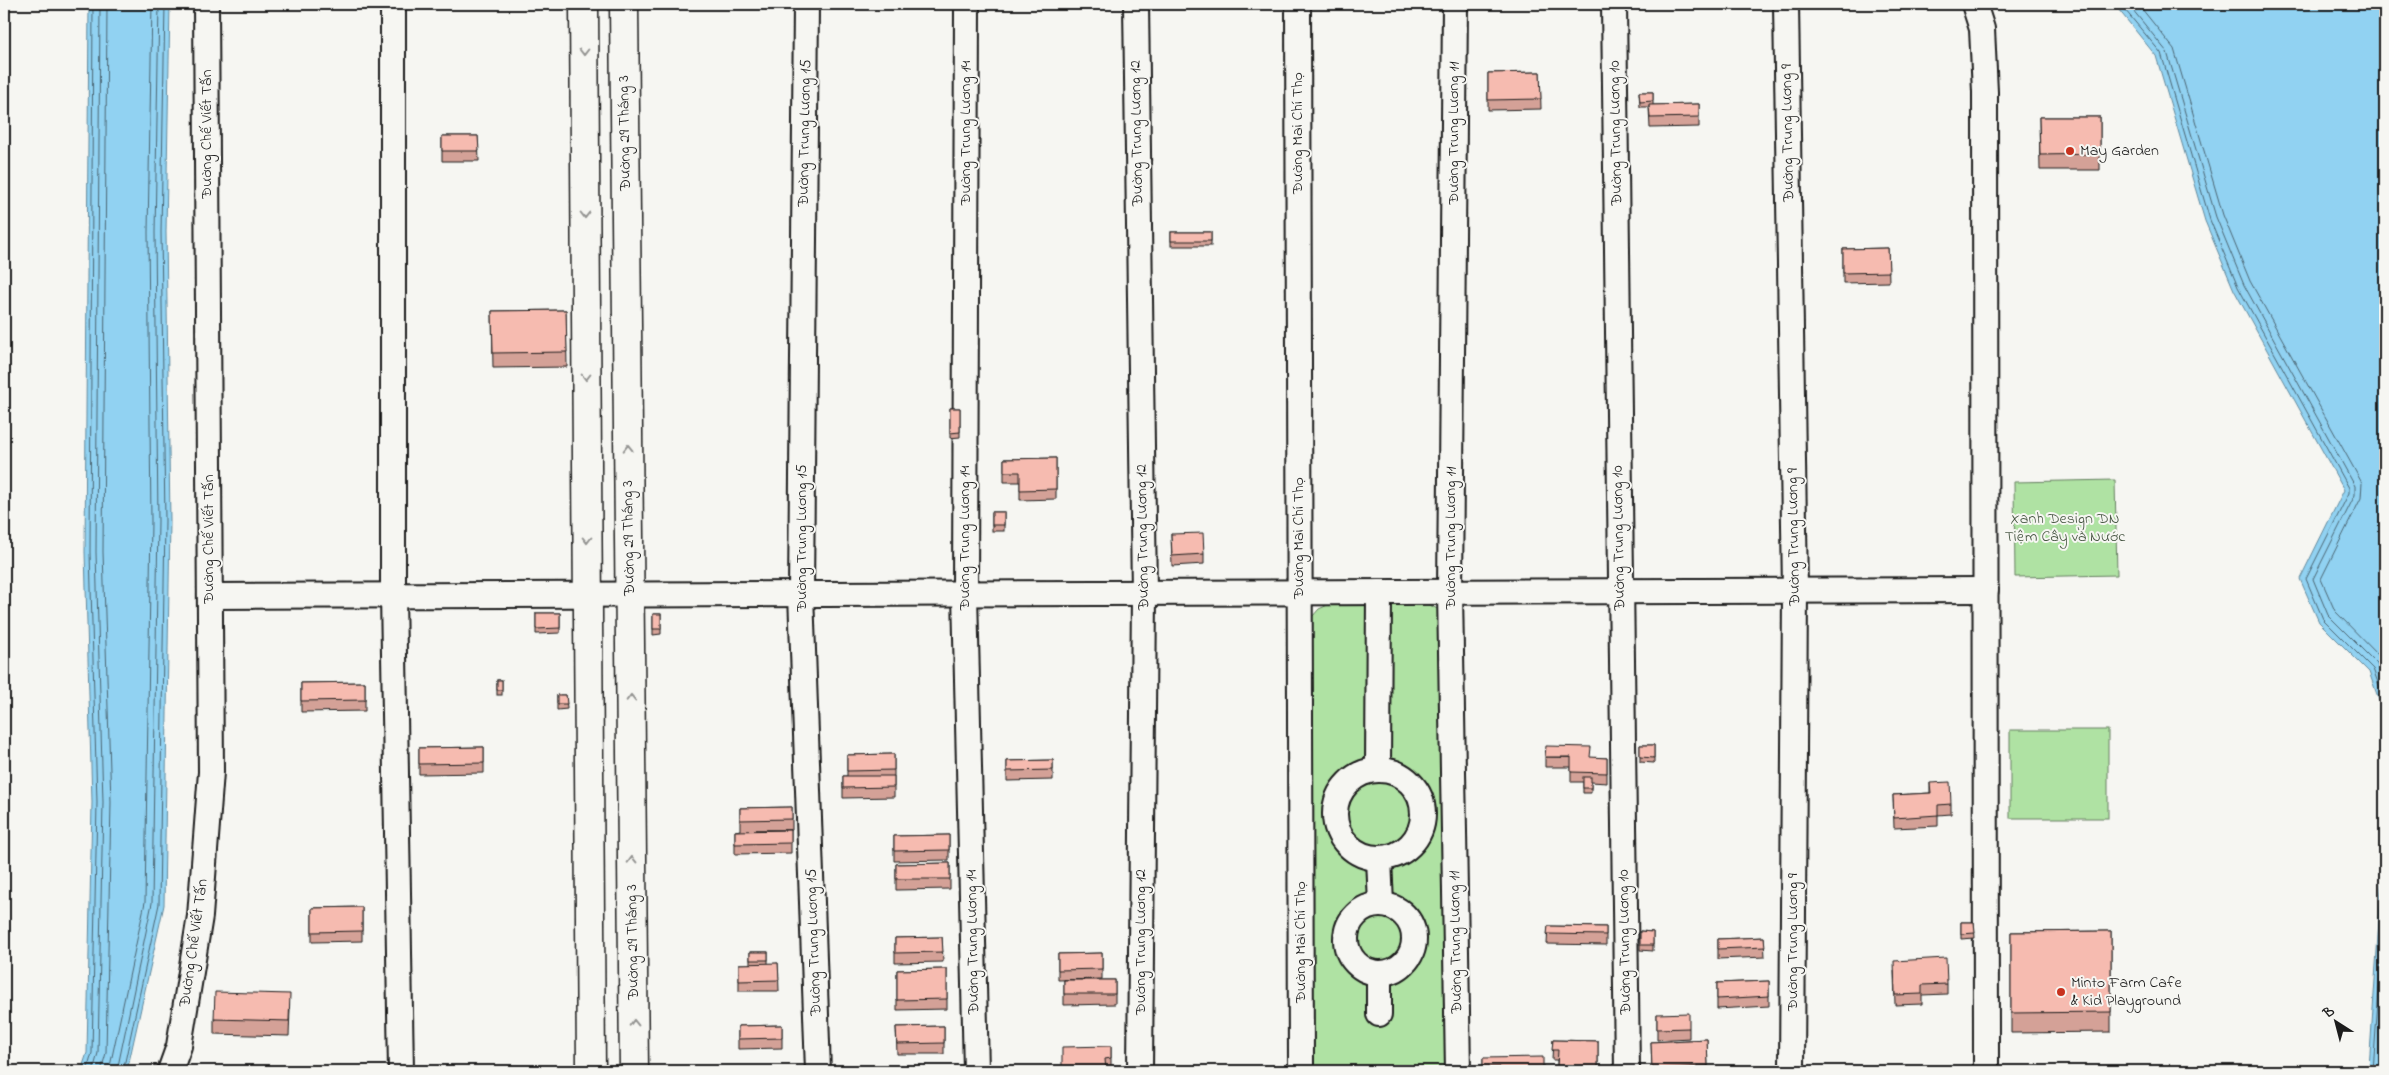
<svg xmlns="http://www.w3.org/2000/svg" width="2389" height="1075" viewBox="0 0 2389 1075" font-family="'Indie Flower',sans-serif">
<rect width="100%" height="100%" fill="#f6f6f2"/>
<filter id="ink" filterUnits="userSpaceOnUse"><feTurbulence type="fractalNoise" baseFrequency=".02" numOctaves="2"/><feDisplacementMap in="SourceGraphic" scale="10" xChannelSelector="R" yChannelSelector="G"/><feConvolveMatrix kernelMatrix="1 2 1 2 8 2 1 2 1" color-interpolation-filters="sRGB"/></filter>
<g filter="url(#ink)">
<g fill="#afe2a3" stroke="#667f60">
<path d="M2115,480L2117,575L2015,577L2014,482Z"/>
<path d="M1425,603L1442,611L1450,1071H1313L1312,617L1319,609L1330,604Z"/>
<rect x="2010" y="730" width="98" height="88"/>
</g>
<g fill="#91d2f2" stroke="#62899c">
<path d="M89,4H170L166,232L170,521L164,905L127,1071H81L87,1053L92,802L85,552Z"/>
<path d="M2114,4H2385V717L2369,672L2319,622L2300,579L2344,490L2234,290L2205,221L2156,56Z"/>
<path d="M2385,832V1071H2368L2369,1068Z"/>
</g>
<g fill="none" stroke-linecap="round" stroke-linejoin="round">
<g stroke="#4b6572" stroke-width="1">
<path d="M2120,4L2161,53L2210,220L2238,287L2349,488V493L2306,579L2323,619L2373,669L2385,702"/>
<path d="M2128,4L2167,52L2216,217L2244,285L2355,486V495L2313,579L2328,615L2377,664L2385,683"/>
<path d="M2138,4L2174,49L2223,215L2250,281L2362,483L2361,498L2321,579L2335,611L2385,662"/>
<path d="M87,1071L92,1053L97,802L90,552L93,4"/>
<path d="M93,1071L98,1053L103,802L96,552L100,4"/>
<path d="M101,1071L106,1053L111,802L103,552L107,4"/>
<path d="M109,1071L145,902L151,521L148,232L152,4"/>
<path d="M117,1071L152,903L158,521L155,232L159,4"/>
<path d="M123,1071L159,904L165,521L161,232L165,4"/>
<path d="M2373,1071L2385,905"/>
<path d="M2380,1071L2385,995"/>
</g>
<defs>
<g id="street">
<path d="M393,4V595L401,1071"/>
<path d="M806,4L801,594L818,1071"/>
<path d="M967,4L965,593L976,1071"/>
<path d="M1136,4L1144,593L1140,1071"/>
<path d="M1298,4L1301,1071"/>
<path d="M1455,4L1450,592L1458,1071"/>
<path d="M1614,4L1627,1071"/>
<path d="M1786,4L1795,590L1792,1071"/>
<path d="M1974,4L1982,29L1985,92L1986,1071"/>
<path d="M210,596L1986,590"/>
<path d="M1378,769L1379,592"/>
<circle cx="1379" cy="814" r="44"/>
<path d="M1379,858L1381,905"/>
<circle cx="1380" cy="939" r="34"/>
<path d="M1379,974V1014"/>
<path d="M170,1071L179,1046L200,916L211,772L206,4"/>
</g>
<g id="secondary">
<path d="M584,4L591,1071"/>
<path d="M624,4L634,1071"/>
</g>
</defs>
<use href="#street" stroke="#1c1c1c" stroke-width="28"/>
<use href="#secondary" stroke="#1c1c1c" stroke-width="31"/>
<use href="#street" stroke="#f6f6f2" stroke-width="24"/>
<use href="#secondary" stroke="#f6f6f2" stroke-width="28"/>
</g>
<g fill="#d4a197" stroke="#1c1c1c">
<path d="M1540,72L1541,109L1488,110V73Z"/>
<path d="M1639,92H1653V105L1699,104V127L1650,128L1649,107H1640Z"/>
<path d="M2039,117H2100V170H2040Z"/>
<path d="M442,136H478L479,161H442Z"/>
<rect x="1171" y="232" width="40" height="14"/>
<path d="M1888,248L1889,282L1843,283V249Z"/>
<path d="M566,310L567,367L493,368L492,311Z"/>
<path d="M950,408H960V437L950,438Z"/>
<path d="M1056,458V499L1020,500V482H1004V459Z"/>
<rect x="992" y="512" width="12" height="19"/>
<path d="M1171,534L1204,554V564L1172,566Z"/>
<path d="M536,613H560V633L536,634Z"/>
<path d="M653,614H661V634L653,635Z"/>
<rect x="497" y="680" width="5" height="15"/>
<path d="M365,682V711L301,712V683Z"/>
<path d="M557,695H566L567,709L557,710Z"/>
<path d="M1640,745H1654V763L1640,762Z"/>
<path d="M484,747V773L419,774V748Z"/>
<path d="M894,754V797L843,798V776H847V755Z"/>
<path d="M1545,757L1607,758V783L1591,782V793H1583V782H1571V767H1545Z"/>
<path d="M1053,760V780L1007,781V761Z"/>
<path d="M1930,783L1951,804V814L1938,815V826L1894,828L1893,795L1930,793Z"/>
<path d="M792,807V830H755H791V853L735,854V831L740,830V808Z"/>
<path d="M949,835V860L894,861V836Z"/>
<path d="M950,863V889L896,890V864Z"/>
<path d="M362,907V941L312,942V908Z"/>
<path d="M1961,922H1974L1975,938L1961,939Z"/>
<path d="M1548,926L1606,927V945L1547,944Z"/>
<path d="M1640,931L1653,932V951L1640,950Z"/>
<path d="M2111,931V1032L2011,1033V932Z"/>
<path d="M942,937L943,962L895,963V938Z"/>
<path d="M1764,937L1765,957L1718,959V939Z"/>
<path d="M750,952H768V964L778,963L779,991H739V964H750Z"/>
<path d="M1102,953V979L1058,980V954Z"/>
<path d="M947,969V1009L897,1010V970Z"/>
<path d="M1894,971L1947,984V994L1922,995V1004L1895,1005Z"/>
<path d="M1064,980H1115V1004L1064,1005Z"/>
<path d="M1769,981V1006L1717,1009V983Z"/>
<path d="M290,1009L289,1036L214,1034V1019Z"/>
<path d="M1657,1014L1689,1028V1038L1657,1040Z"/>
<path d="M782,1025V1048L738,1049V1026Z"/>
<path d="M944,1026V1054H897L896,1027Z"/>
<path d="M1707,1039L1708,1071H1652L1651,1042Z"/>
<path d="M1553,1040L1598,1041V1071H1557V1060H1552Z"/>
<path d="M1111,1046V1069L1062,1071Z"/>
<path d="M1483,1058L1543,1071H1483Z"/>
</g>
<g fill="#f6bbb0" stroke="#1c1c1c">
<path d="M1540,72L1541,99L1488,100V73Z"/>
<path d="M1639,92H1653V101L1640,102Z"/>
<path d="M1699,104V117L1650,118L1649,105Z"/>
<path d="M2039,117H2100V154L2040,155Z"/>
<path d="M442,136H478L479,151H442Z"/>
<rect x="1171" y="232" width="40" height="9"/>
<path d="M1888,248L1889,272L1843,273V249Z"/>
<path d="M566,310L567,352L493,353L492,311Z"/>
<path d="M950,408H960V432L950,433Z"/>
<path d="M1056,458V489L1020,490V472H1004V459Z"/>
<rect x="992" y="512" width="12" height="13"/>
<path d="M1203,533L1204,554L1172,556L1171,534Z"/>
<path d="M536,613H560V628L536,629Z"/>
<rect x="653" y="614" width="8" height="15"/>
<rect x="497" y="680" width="5" height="10"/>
<path d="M365,682V700L301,701V683Z"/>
<path d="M557,695H566L567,704H557Z"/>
<path d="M1640,745H1654V758L1640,757Z"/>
<path d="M1546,746L1591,747L1590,757L1607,758V773L1571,772V757H1545Z"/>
<path d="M484,747V763L419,764V748Z"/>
<path d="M894,754V770L847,771V755Z"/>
<path d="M1053,760V770L1007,771V761Z"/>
<path d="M843,776H894V787L843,788Z"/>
<rect x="1583" y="777" width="8" height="11"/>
<path d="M1950,782L1951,804L1938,805V815L1894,818L1893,795L1931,793L1930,783Z"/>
<path d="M792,807V819L740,820V808Z"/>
<path d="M791,830V843L735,844V831Z"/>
<path d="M949,835V850L894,851V836Z"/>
<path d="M950,863V879H896V864Z"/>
<path d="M362,907V931L312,932V908Z"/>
<path d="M1961,922H1974L1975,933L1961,934Z"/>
<path d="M1548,926L1606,927V935L1547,934Z"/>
<path d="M1640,931L1653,932V945H1640Z"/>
<path d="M2111,931V1012L2011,1013V932Z"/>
<path d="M942,937L943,952L895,953V938Z"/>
<path d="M1764,937L1765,947L1718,949V939Z"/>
<rect x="750" y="952" width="18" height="8"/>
<path d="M1102,953V969L1058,970V954Z"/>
<path d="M1946,958L1947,984L1922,985V994L1895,995L1894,961Z"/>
<path d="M778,963L779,980L739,981V964Z"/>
<path d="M947,969V999L897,1000V970Z"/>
<rect x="1064" y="980" width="51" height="14"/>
<path d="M1769,981V996L1717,999V983Z"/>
<path d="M215,992L290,994L289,1021L214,1019Z"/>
<path d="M1689,1013V1028L1657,1029V1014Z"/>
<path d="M782,1025V1038L738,1039V1026Z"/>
<path d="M944,1026V1043L897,1044L896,1027Z"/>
<path d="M1707,1039L1708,1066L1652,1069L1651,1042Z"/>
<path d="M1553,1040L1598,1041V1068L1557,1067L1558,1050H1552Z"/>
<path d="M1111,1046V1058L1105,1059L1106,1071H1062V1047Z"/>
<path d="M1543,1057V1071H1499V1067H1483V1058Z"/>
<path d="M1766,1066V1071H1720V1068Z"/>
</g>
<defs><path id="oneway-chevron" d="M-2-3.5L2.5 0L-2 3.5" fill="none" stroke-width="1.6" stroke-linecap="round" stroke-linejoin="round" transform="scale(1.25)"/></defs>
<g stroke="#949492">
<use href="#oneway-chevron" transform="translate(584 52) rotate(90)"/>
<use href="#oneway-chevron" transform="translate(585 215) rotate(90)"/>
<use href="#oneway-chevron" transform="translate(586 377) rotate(90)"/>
<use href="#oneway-chevron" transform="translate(628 448) rotate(-91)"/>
<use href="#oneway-chevron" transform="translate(587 540) rotate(90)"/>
<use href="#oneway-chevron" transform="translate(631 698) rotate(-91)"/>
<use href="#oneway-chevron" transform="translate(632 860) rotate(-91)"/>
<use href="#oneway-chevron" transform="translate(634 1023) rotate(-91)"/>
</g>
</g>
<g fill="#c8321e" stroke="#f6f6f2" stroke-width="2">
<circle cx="2070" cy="151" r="5"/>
<circle cx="2061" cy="992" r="5"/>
</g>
<g text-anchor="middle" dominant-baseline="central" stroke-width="4" stroke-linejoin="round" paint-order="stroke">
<g font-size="16" fill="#1c1c1c" stroke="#f6f6f2">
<text transform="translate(625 133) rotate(-91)">Đường 29 Tháng 3</text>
<text transform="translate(805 133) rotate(-89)">Đường Trung Lương 15</text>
<text transform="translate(966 133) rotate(-90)">Đường Trung Lương 14</text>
<text transform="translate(1137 133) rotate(-91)">Đường Trung Lương 12</text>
<text transform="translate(1298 133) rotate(-90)">Đường Mai Chí Thọ</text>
<text transform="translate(1454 133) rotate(-90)">Đường Trung Lương 11</text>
<text transform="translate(1616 133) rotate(-91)">Đường Trung Lương 10</text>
<text transform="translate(1788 133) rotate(-91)">Đường Trung Lương 9</text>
<text transform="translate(207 134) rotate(-90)">Đường Chế Viết Tấn</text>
<text transform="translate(1143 537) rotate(-91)">Đường Trung Lương 12</text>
<text transform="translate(1794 537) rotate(-91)">Đường Trung Lương 9</text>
<text transform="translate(629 538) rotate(-91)">Đường 29 Tháng 3</text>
<text transform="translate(802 538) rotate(-90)">Đường Trung Lương 15</text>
<text transform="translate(965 538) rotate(-90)">Đường Trung Lương 14</text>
<text transform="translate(1299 538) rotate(-90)">Đường Mai Chí Thọ</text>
<text transform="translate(1451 538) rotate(-90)">Đường Trung Lương 11</text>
<text transform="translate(1619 538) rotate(-91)">Đường Trung Lương 10</text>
<text transform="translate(209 539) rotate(-90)">Đường Chế Viết Tấn</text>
<text transform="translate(633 942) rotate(-91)">Đường 29 Tháng 3</text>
<text transform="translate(814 942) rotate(-92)">Đường Trung Lương 15</text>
<text transform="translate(973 942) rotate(-91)">Đường Trung Lương 14</text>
<text transform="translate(1141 942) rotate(-90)">Đường Trung Lương 12</text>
<text transform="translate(1301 942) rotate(-90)">Đường Mai Chí Thọ</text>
<text transform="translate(1456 942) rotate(-91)">Đường Trung Lương 11</text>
<text transform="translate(1625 942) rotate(-91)">Đường Trung Lương 10</text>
<text transform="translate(1793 942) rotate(-90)">Đường Trung Lương 9</text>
<text transform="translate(194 943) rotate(-82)">Đường Chế Viết Tấn</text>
</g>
<g font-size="16" fill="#1c1c1c" stroke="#f6f6f2" text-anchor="start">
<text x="2080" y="151">May Garden</text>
<text x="2071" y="983">Minto Farm Cafe<tspan x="2071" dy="18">&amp; Kid Playground</tspan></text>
</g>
<g font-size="16" fill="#485744" stroke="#f6f6f2">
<text x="2065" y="519">Xanh Design DN<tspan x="2065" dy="18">Tiệm Cây và Nước</tspan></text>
</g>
</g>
<rect width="2389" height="1075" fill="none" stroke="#f6f6f2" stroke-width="20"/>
<rect x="10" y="10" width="2369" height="1055" fill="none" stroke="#1c1c1c" stroke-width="2" filter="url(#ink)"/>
<g transform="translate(2336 1022) rotate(324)" stroke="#f6f6f2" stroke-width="4" paint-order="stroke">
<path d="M0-4L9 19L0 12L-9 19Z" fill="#1c1c1c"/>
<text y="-8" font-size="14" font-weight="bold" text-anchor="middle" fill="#1c1c1c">B</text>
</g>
</svg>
